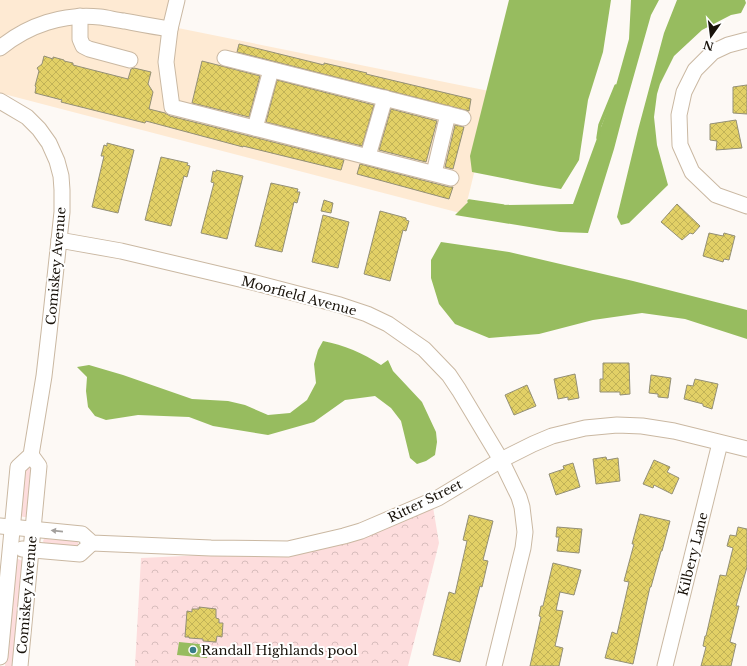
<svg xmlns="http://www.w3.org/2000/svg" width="747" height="666" viewBox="0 0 747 666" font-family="'Libre Baskerville',serif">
<defs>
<pattern id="park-crowns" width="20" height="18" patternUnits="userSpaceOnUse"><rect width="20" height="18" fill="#fddddd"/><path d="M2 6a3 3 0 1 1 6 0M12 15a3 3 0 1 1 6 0" fill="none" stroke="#d8bdbc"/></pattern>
<pattern id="building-cross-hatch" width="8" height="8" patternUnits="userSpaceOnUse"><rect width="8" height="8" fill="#e2d066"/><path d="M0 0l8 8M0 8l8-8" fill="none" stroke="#c1b257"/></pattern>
</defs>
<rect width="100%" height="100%" fill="#fdf9f5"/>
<path fill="#feead3" d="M0,0H173L168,26L494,92L464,214L0,93Z"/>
<g fill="#fddddd">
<path d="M29,466L32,467L27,517H24L20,516L23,470Z"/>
<path d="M45,537L78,540V545L77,547L44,544L43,541Z"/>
<path d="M18,559L23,561L15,666H5L14,564L16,560Z"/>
</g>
<path fill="url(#park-crowns)" d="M433,507L439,543L408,666H135L141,558L205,555L248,556Z"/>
<g fill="#97bc5f">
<path d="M509,0H611L603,52L588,100L579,160L561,189L537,185L472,172L470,156Z"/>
<path d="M631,0H659L651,15L625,107L614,149L588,233L560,232L455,215L469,201L499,205L573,204L615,89L629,39Z"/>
<path d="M677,0H745L746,3L741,13L731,15L702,30L674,56L660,84L657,94L654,117L657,145L668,185L629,223L621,225L617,217L638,130L664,33Z"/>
<path d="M441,242L509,252L633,281L747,310V339L685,319L642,313L593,320L539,334L489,338L455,324L439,304L431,278V260Z"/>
<path d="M323,341C344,345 363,353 381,365L388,360L393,371L422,402L436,432L437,442L435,455L426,461L417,464L410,458L401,421L391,408L375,396L345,400L314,422L268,435L213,426L189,417L138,415L106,420L95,416L88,407L86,391L87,377L77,367L89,365L123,375L192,399L228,401L245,405L268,415L290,413L307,400L316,383L314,364L318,350Z"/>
<path d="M179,642L209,645L207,658L177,655Z"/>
</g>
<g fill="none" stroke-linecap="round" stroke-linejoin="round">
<g stroke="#97bc5f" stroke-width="3.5">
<path d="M598,138L600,125L616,86"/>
<path d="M469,201L503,206"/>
</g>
</g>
<g fill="url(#building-cross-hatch)" stroke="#938f76">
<path d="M239,44L324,65V63L367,73L366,74L471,99L469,111L237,52Z"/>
<path d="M44,56L53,59V57L64,60V61L73,63V65L128,79L131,69L134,68L151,72L148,84L153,92L149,109L165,113L170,116L344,160L341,170L243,146V147L146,121L145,123L61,102L62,100L35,93L36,87L35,86L39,71L37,68L42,64Z"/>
<path d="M202,61L260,76L249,117L192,103Z"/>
<path d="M277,80L374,105L362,146L266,122Z"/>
<path d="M747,85V114L733,113V87Z"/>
<path d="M391,109L437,121L426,162L379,150Z"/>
<path d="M736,120L742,148L716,150L717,141L710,140V124Z"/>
<path d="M455,125L464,127L453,169L445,167Z"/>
<path d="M107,143L134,150L118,213L92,207L104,156H101L104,145L107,146Z"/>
<path d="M161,157L188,163L187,165L190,166L187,177L184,176L171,226L145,220Z"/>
<path d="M360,164L449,187H453L449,199L357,174Z"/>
<path d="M216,170L243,176L227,239L201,233L214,183L211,182L213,171L216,172Z"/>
<path d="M271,183L298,189L297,192H300L297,203L294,202L282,252L255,246Z"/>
<path d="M324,200L333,203L331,213L321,211Z"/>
<path d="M677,204L700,226L693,234L690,233L682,240L661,222Z"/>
<path d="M380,211L406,218V220L409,221L406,231L403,230L390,281L364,274Z"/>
<path d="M323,215L349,222L338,268L312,262Z"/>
<path d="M709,233L723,236L724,233L735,236L729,260L724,259L723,262L703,256Z"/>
<path d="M603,363H629L630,394L620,395V392H600V379H603Z"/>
<path d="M575,374L579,398L568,400V397L558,399L554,379Z"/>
<path d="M651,375L671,378L668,398L658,397V394L649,393Z"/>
<path d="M695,379L718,384L712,409L703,406V404L684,399L687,385L693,386Z"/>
<path d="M527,385L536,406L514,415L505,395Z"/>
<path d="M606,457L607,460L618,458L620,481L596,484L593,459Z"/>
<path d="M654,460L670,467L667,472L679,478L672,494L654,485L653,488L643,484Z"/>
<path d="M573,463L580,487L556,495L549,474L564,469L563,466Z"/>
<path d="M640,514L670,521L662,551H661L651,587H650L633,664L605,658L612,632L617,634L629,582L624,581L634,544H632Z"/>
<path d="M469,515L493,521L483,560L488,561L482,587L480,586L460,662L433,655L449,592L455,594L467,541L463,540Z"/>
<path d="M557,527L582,529L579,553L557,551L559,537H556Z"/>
<path d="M738,527L747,529V567L736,606H739L730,642L736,644L731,666H701L706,647L703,646L705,636H706L720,575L726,576L733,548L727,546L730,535L736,536Z"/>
<path d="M553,563L581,570L574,595L560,592L556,610L563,611L555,646L563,648L559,666H530L541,617L539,616L541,606H543Z"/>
<path d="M199,607L216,609V618L219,619V623H223L222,637L217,636L216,642L203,641V639L189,638V637H185L187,611L192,612V609H199Z"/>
</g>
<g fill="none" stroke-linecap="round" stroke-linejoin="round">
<defs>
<g id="minor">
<path d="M177,0L170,29L166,62L172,107L451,178"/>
<path d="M80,16V39L83,46L89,49L130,60"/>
<path d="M747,40L728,45L713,52L695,70L684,92L679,115L680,145L692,172L716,195L747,206"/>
<path d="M0,48C28,25 64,13 100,17C108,18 116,20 124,21C140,24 155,27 170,29"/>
<path d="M225,58L463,118"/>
<path d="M0,101L27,117L39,129L49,143L57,161L61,176L62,190V212L49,333L44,376L31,455L18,467L0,657"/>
<path d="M255,128L271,70"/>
<path d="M368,156L385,98"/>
<path d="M434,173L448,114"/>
<path d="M59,240L121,251L248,281L340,305L367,314L388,324L408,338L424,349L449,375L459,390L501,460L519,497L522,507L525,532L523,548L494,666"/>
<path d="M0,526L82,534L92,543L211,548L288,549L344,536L361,531L438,498L501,460L533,444L552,436L585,428L617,425L642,426L674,431L747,449"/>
<path d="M22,549L80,554L92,543"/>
<path d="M20,666L39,466L31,455"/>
<path d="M665,666L720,443"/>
</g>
</defs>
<use href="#minor" stroke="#cab8a2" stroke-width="17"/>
<use href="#minor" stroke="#fff" stroke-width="15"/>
</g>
<defs><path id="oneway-solid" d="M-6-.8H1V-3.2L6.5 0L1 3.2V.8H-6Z"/></defs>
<use fill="#a3a09d" href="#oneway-solid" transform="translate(57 531) rotate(-174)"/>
<circle fill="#387e89" stroke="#fff" stroke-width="1.5" cx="193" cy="650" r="4"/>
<g text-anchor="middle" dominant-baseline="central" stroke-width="4" stroke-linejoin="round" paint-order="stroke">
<g font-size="13" fill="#18120a" stroke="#fff">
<text transform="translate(56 266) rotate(-85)">Comiskey Avenue</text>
<text transform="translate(299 296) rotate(15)">Moorfield Avenue</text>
<text transform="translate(425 501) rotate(-26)">Ritter Street</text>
<text transform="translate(693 554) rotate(-76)">Kilbery Lane</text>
<text transform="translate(27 595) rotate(-85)">Comiskey Avenue</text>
</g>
<g font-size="13" fill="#18120a" stroke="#fff" text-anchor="start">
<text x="201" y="650">Randall Highlands pool</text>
</g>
</g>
<g transform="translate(711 36) rotate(194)" stroke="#ffffff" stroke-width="3" paint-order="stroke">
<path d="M0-3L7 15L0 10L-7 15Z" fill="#18120a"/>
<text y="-6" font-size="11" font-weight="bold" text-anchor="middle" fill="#18120a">N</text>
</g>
</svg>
